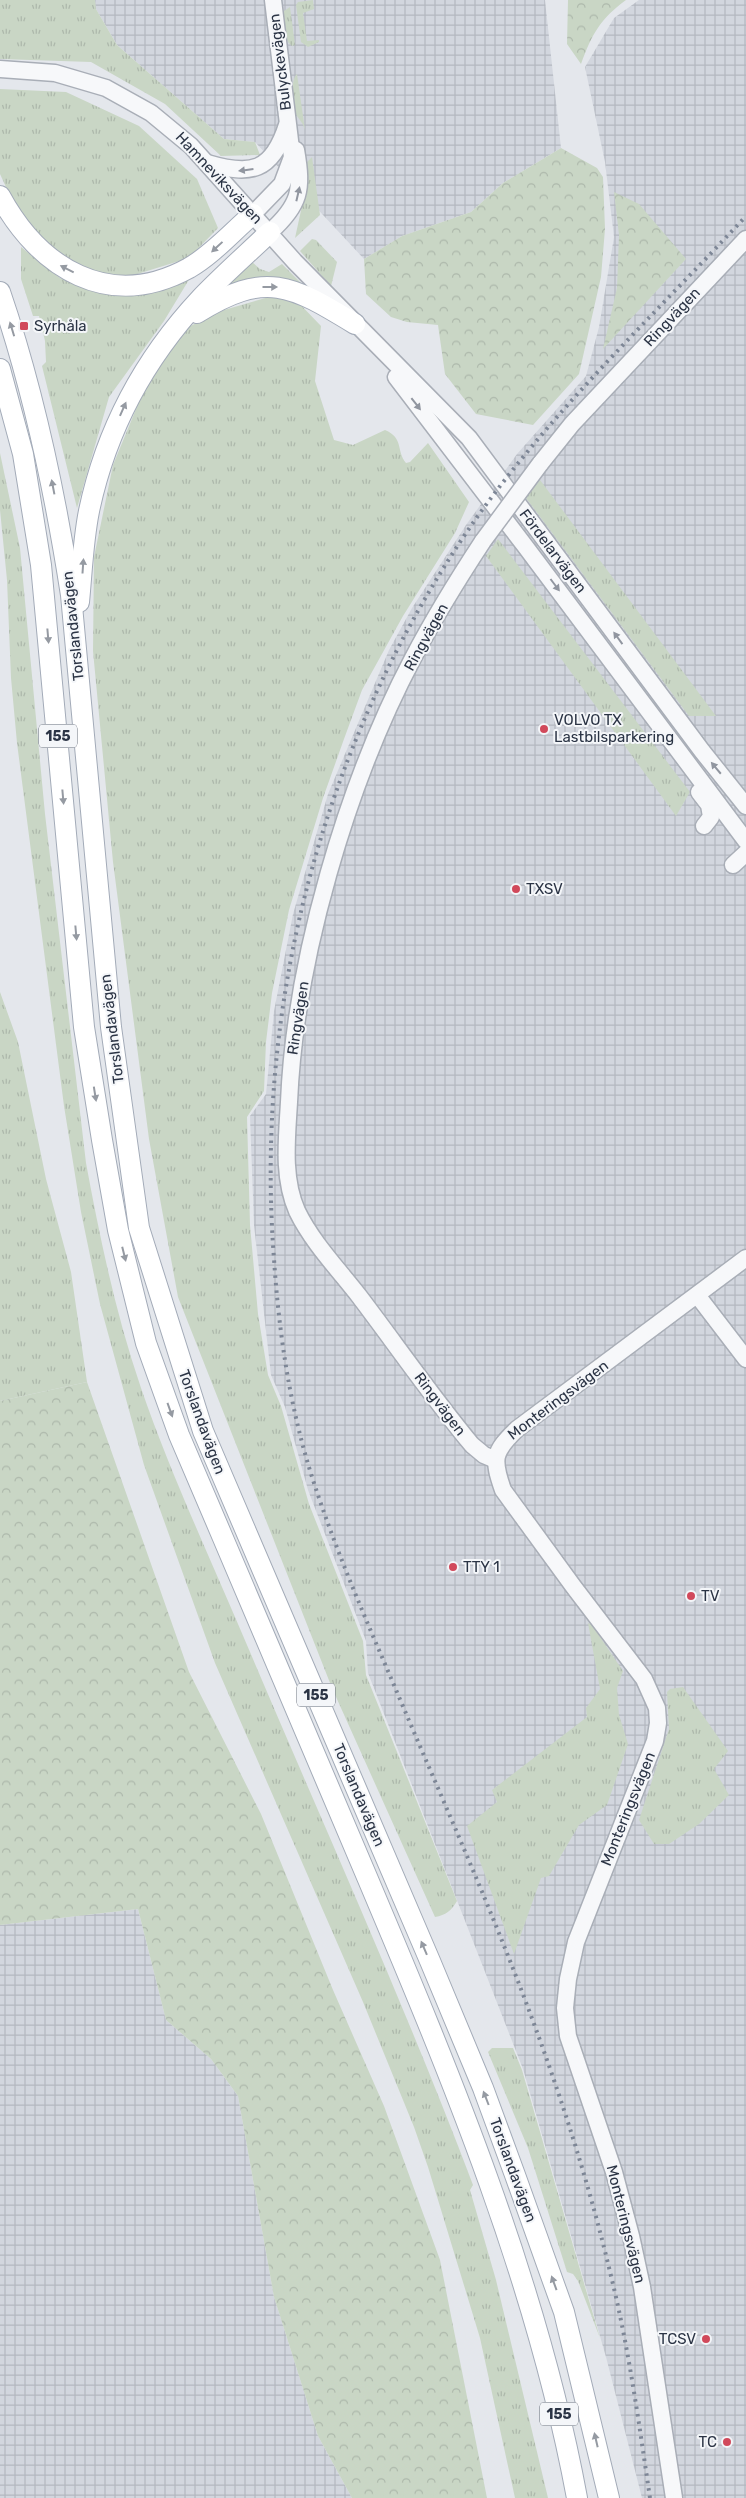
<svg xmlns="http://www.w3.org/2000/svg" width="746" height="2498" viewBox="0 0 746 2498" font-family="Rubik,sans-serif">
<defs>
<pattern id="industrial-grid" width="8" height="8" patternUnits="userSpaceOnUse" patternTransform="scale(1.25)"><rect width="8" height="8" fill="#d2d6de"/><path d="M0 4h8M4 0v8" fill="none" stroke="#b4b8c0"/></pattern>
<pattern id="grass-tufts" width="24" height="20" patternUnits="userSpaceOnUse" patternTransform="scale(1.25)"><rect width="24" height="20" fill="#c9d6c5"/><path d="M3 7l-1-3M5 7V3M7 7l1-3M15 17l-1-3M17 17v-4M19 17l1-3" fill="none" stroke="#adb8ab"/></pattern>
<pattern id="forest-crowns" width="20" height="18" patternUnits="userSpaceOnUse" patternTransform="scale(1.25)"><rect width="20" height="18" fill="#c9d6c5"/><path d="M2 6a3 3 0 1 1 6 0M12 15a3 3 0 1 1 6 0" fill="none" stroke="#adb8ab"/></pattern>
</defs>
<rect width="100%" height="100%" fill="#e4e7ec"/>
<g fill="url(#industrial-grid)">
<path d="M95,0H545L561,148L503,183L471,212L402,236L364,259L255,142L224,139L117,45L96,9Z"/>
<path d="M639,0H746V2498H642L606,2357L523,2069L368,1673L366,1641L308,1490L285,1407L271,1375L254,1225L250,1116L266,1094L274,1011L293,914L328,794L389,650L412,608L466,525L517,454L586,376L599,327L614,237L605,162L585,67L614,18Z"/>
<path d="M138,1909L166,2020L211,2059L238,2096L274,2297L318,2436L352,2498H0V1925Z"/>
</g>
<g fill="url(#grass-tufts)">
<path d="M0,0H95L96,9L117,45L224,139L255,142L260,155L221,156L165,104L91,62L0,59Z"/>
<path d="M313,0L314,9L303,13L307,41L319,40V42L308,47L301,42L296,5L298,2Z"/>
<path d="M290,7L295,45L292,46C282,38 284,23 284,11Z"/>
<path d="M297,74L305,130C303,123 301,122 297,116C292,110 290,79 297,74Z"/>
<path d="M0,89L66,92L139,126L197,179L218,228L189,258L131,276L96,273L63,261L17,211L0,174Z"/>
<path d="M312,157L320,215L295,238L305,192L306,163Z"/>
<path d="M312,239L316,240L337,262L331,286L300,251Z"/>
<path d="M21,247L60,278L89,290L140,295L190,278L164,321L109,397L77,508L42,366L46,362L45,341L39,316H33L21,279Z"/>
<path d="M251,261L260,269L269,272L282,264L302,284L227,289L225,284Z"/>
<path d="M269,297L295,299L321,326L315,381L334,440L353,445L385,430C404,438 396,451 406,463L410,462L428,443L469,502L455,533L403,616L362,690L344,739L323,798L289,910L272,993L266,1042L264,1091L247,1117L250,1225L258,1314L268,1375L281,1406L309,1504L363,1641L366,1675L457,1901C451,1911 446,1915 435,1917L332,1688L178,1297L149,1139L113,862L93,651L94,557L113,465L143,392L184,329L224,310Z"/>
<path d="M0,453L20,548L45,814L86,1163C100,1239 116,1315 141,1388C172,1478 213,1564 250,1652C325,1829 405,2005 473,2185L470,2190L496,2280L548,2498H515L480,2338L428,2167L414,2127L363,2002L215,1663L144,1465L100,1304L81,1212L64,1106L17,743L11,678L7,580L0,510Z"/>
<path d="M540,480L716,716H689L526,498Z"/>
<path d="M498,539L690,792L676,816L486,556Z"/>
<path d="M0,992L18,1042L46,1179L71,1272L87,1382L0,1401Z"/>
<path d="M588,1623L592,1625L623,1671L617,1688L619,1715L628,1744L607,1805L579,1825L549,1876L541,1878L514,1954L467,1826L497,1802L492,1790L587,1717L586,1708L600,1689Z"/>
<path d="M683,1687L728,1751L714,1769L729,1795L699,1824L669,1844H654L639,1820L669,1729L667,1692L670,1689Z"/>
<path d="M492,2048H513L522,2070L600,2338L578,2281L573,2274L567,2272L528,2148L488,2052Z"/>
</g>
<g fill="url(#forest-crowns)">
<path d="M568,0H626C600,19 592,34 581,64L567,44Z"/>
<path d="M561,148L597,168L603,177L605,229L601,277L579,374L533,425L476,414L445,374L438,325L407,322L391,317L366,294L364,259L402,236L471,212L503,183Z"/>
<path d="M614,192L639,204L686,259L603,349L617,288L619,235Z"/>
<path d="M87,1382L189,1672L261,1814L333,1990L384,2106L440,2260L487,2498H352L318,2436L274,2297L238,2096L211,2059L166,2020L138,1909L0,1925V1401Z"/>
</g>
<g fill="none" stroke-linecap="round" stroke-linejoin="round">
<defs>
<g id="minor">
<path d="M0,69L55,73L106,88L151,113L191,146L295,262L469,438L702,751L746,806"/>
<path d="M207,163C251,176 272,172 287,125"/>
<path d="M253,214L282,184L292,157L273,0"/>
<path d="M270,232C300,205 303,190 296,150"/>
<path d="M396,377L525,546L746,841"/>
<path d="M540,464L572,424L746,239"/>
<path d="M483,541C458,579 434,618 413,658C347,783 295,960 289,1102C287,1138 282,1177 297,1211C312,1242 338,1269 359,1296C397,1346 432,1397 472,1445L484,1455L496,1460"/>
<path d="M699,792L709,805L711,817L704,826"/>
<path d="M733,865L746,853"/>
<path d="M697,1295L746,1359"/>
<path d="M674,2498L642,2287L631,2236L614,2172L568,2036L565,2008L568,1979L576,1942L655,1741L658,1723L657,1708L644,1679L573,1586L503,1490C492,1459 493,1452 517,1429L746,1258"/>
</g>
<g id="major">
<path d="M0,196C39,268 109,312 189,268C213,254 232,232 253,214"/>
<path d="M0,292C34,391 55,492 71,595L111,1027L139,1228L203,1431L430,1961L483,2088L515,2175L564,2312L609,2498"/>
<path d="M197,313C266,270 291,285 355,324"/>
<path d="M0,369L23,454L41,565L84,1027L102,1140L118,1230L146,1343L179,1435C242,1582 304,1729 367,1877C452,2078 537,2282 577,2498"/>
<path d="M79,602C82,571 83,541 89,511C106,430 145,358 201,298C223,275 247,254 270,232"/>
</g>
</defs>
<use href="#minor" stroke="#a9aeb7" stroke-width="19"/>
<use href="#major" stroke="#a3abb8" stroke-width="22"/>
<use href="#minor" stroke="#f7f8fa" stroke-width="16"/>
<use href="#major" stroke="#fff" stroke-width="20"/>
<path stroke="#7d8696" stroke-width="4" stroke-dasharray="2.5 5" stroke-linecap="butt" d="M650,2498C639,2424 629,2349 611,2276C590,2187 562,2099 530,2013C488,1900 438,1790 391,1678C363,1613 335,1548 313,1480C290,1409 279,1334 274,1259C255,1013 318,764 451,556C530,431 646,324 746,216"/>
<defs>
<path id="minor-bridge" d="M483,541L540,464"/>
</defs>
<use href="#minor-bridge" stroke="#a9aeb7" stroke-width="19" stroke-linecap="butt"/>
<use href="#minor-bridge" stroke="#f7f8fa" stroke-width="16"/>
</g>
<defs><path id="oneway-solid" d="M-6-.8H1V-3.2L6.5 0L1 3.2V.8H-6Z" transform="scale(1.25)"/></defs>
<g fill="#9196a0">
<use href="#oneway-solid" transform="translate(246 170) rotate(173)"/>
<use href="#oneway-solid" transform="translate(298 194) rotate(-77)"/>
<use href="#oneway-solid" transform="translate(416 404) rotate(52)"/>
<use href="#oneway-solid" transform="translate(555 585) rotate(53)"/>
<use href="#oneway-solid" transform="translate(618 638) rotate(-126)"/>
<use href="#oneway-solid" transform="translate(716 768) rotate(-130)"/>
</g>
<g fill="#959aa2">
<use href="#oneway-solid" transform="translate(217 247) rotate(137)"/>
<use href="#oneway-solid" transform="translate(67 269) rotate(-153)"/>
<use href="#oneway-solid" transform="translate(270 287)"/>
<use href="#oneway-solid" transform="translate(12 329) rotate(-107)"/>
<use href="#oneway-solid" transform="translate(123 409) rotate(-66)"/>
<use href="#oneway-solid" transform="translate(53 487) rotate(-101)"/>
<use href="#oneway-solid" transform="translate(83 566) rotate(-86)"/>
<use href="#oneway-solid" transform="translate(48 636) rotate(85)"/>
<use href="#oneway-solid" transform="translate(63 797) rotate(85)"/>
<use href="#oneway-solid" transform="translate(76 933) rotate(85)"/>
<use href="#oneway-solid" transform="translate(95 1094) rotate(81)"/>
<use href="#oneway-solid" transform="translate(124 1254) rotate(76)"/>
<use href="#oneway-solid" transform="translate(170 1410) rotate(70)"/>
<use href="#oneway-solid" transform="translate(424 1948) rotate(-113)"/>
<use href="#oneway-solid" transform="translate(486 2098) rotate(-111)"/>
<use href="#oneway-solid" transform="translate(554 2283) rotate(-110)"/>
<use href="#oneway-solid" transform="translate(596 2440) rotate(-103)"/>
</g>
<g fill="#d1495b" stroke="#f4f6f9" stroke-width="2">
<rect x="19" y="321" width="10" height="10" rx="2.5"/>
<circle cx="544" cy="729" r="5"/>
<circle cx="516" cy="889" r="5"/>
<circle cx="453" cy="1567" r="5"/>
<circle cx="691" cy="1596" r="5"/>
<circle cx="706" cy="2339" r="5"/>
<circle cx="727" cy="2442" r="5"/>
</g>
<g text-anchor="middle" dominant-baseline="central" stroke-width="4" stroke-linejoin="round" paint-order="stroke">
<g fill="#f4f6f9" stroke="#676e7b" stroke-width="1">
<rect x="39" y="724.5" width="38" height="23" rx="4"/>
<rect x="297" y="1683.5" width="38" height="23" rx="4"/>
<rect x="540" y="2402.5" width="38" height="23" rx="4"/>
</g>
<g font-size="14" font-weight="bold" fill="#2b3445">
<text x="58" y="736">155</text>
<text x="316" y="1695">155</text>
<text x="559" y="2414">155</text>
</g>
<g font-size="15" fill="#2b3445" stroke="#f4f6f9">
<text transform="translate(280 62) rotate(-97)">Bulyckevägen</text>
<text transform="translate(219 178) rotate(47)">Hamneviksvägen</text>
<text transform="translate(672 317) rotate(-47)">Ringvägen</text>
<text transform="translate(553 551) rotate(53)">Fördelarvägen</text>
<text transform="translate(73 626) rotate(-96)">Torslandavägen</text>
<text transform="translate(426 637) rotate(-61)">Ringvägen</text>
<text transform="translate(298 1018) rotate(-81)">Ringvägen</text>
<text transform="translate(112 1029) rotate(-97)">Torslandavägen</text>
<text transform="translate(558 1400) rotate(-37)">Monteringsvägen</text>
<text transform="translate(440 1404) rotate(53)">Ringvägen</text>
<text transform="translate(202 1422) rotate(70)">Torslandavägen</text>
<text transform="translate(359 1795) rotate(67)">Torslandavägen</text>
<text transform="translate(628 1809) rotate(-68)">Monteringsvägen</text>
<text transform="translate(513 2170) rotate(70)">Torslandavägen</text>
<text transform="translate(626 2224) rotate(76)">Monteringsvägen</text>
</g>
<g font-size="15" fill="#2b3445" stroke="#f4f6f9" text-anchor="start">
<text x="34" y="326">Syrhåla</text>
<text x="554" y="720">VOLVO TX<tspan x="554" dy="17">Lastbilsparkering</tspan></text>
<text x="526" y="889">TXSV</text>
<text x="463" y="1567">TTY 1</text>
<text x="701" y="1596">TV</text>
<text x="696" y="2339" text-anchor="end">TCSV</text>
<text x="717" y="2442" text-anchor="end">TC</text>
</g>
</g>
</svg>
